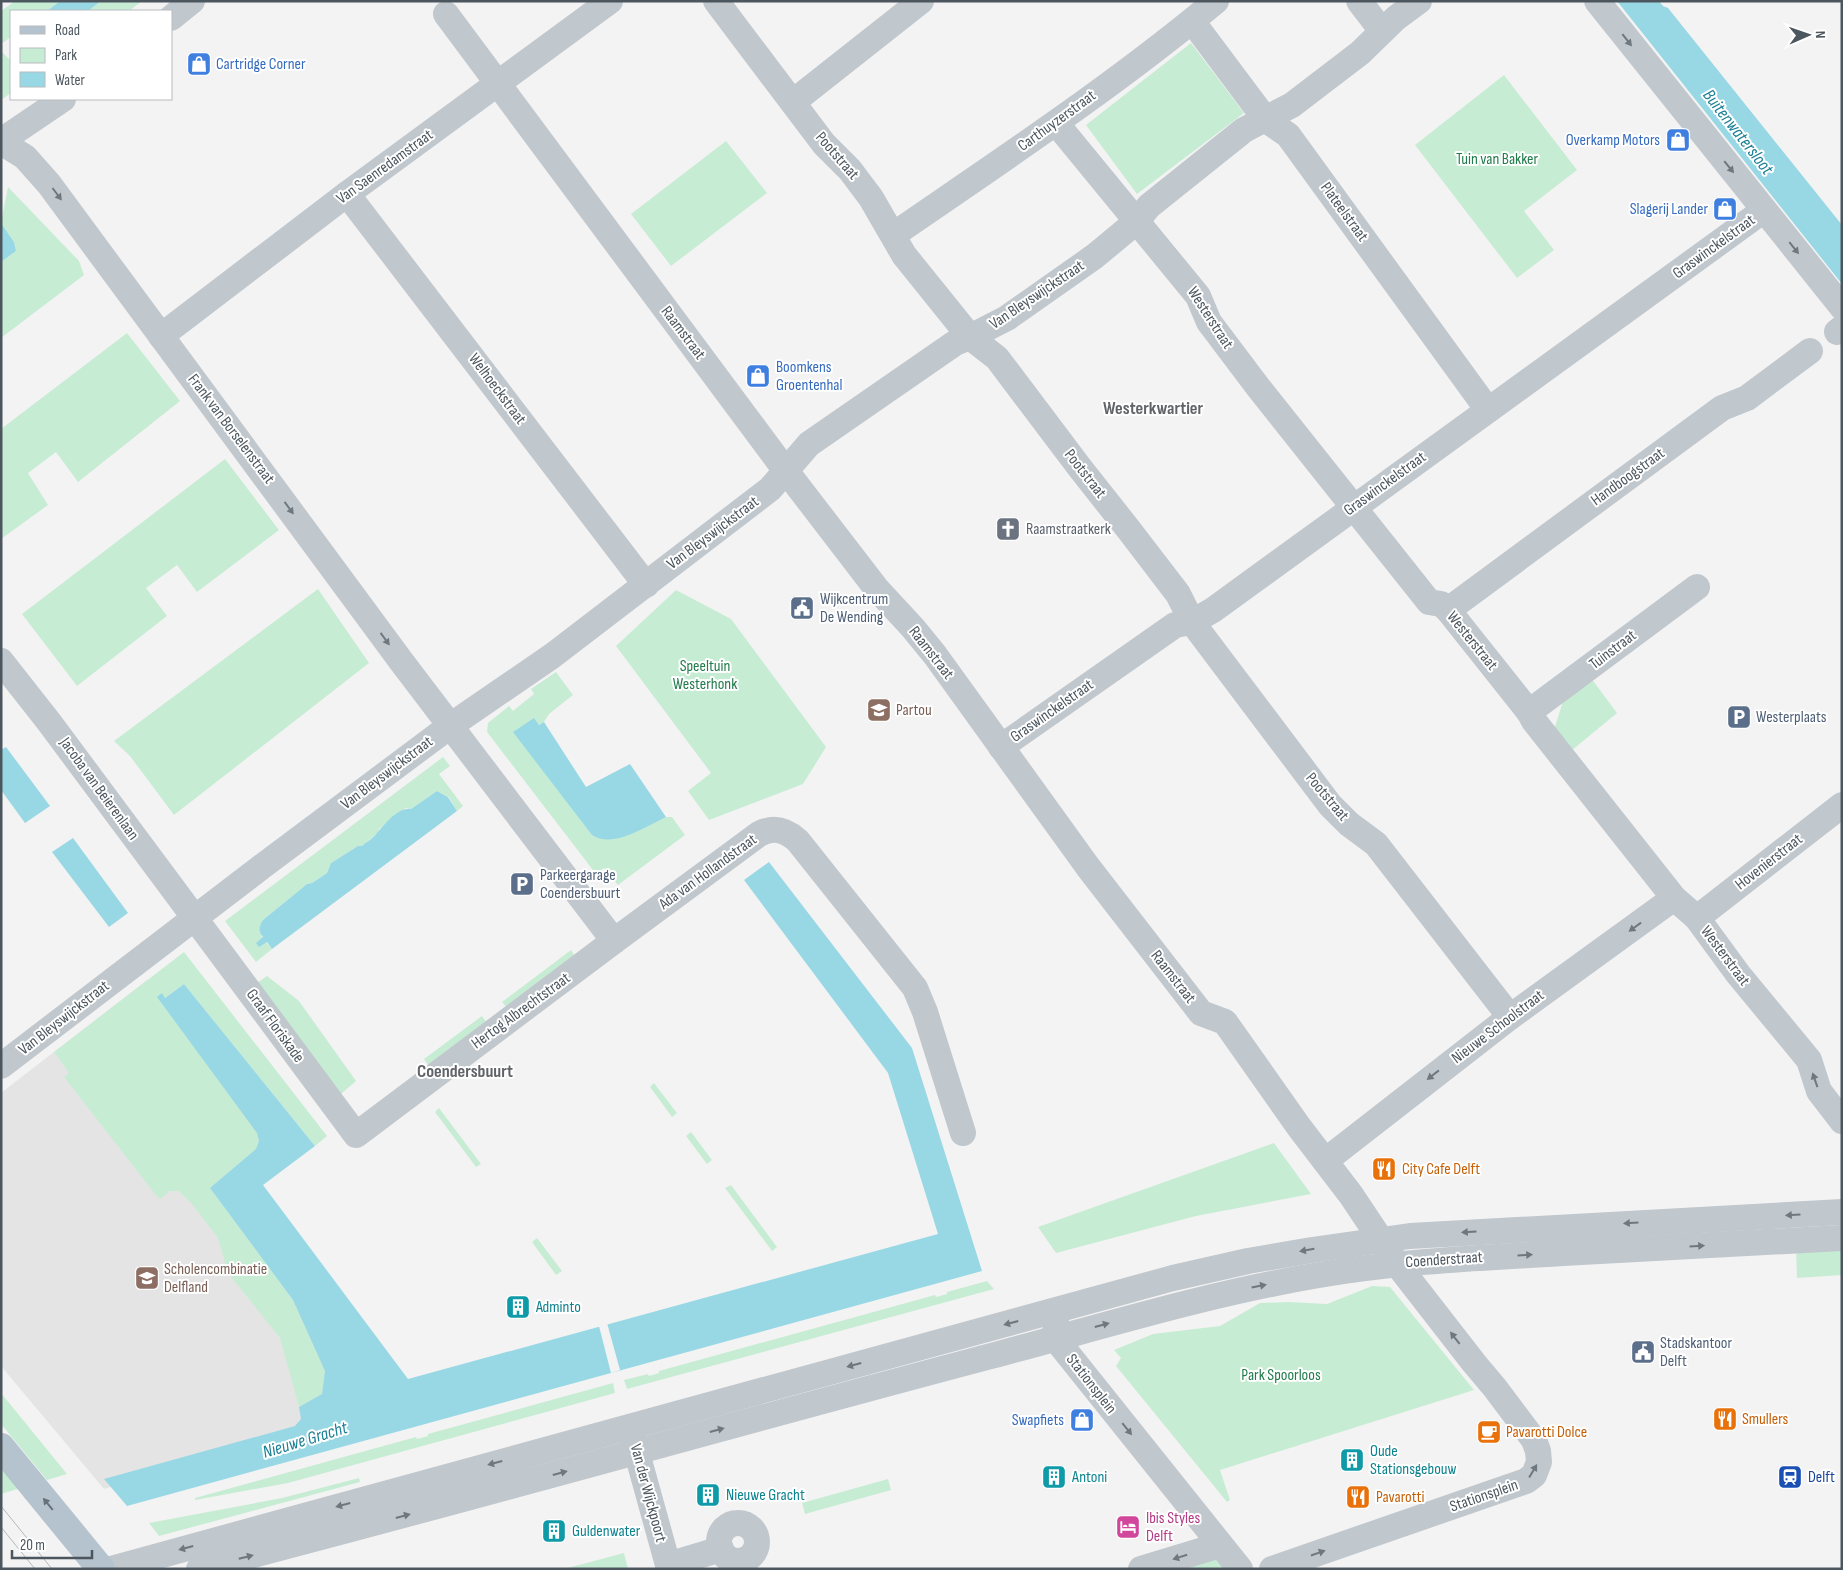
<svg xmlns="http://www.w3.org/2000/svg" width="1843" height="1570" viewBox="0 0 1843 1570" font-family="'Sofia Sans Condensed',sans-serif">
<rect width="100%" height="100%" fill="#f4f3f3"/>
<path fill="#e5e4e4" d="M147,980L281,1144L227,1189L387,1406L104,1489L1,1366V1093Z"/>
<g fill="#c7ecd4">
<path d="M15,1H60L47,11H11V37L1,44V11Z"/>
<path d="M101,1H142L129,11H88Z"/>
<path d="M1191,43L1244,113L1137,194L1086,125Z"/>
<path d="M1,51L11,61V93L1,100Z"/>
<path d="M1504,75L1577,170L1524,211L1554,250L1517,278L1415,145Z"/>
<path d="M726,141L767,193L671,266L631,214Z"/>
<path d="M8,187L79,261L84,275L1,338V262L16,251L14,242L1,223Z"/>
<path d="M127,333L180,401L78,482L56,452L28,473L48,505L1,539V429Z"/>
<path d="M225,459L279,530L197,592L177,565L146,588L167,616L77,686L22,614Z"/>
<path d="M318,589L369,663L174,815L130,756L114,741Z"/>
<path d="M676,590L731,619L826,747L803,784L709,820L688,791L711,773L616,646Z"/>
<path d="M556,672L573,695L549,714L544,722L539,725L534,718L614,839L666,817H672L685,835L618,885L604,868L596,874L487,732L488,723L509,706L513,711L534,694L531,689Z"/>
<path d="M1591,678L1617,713L1571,751L1554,730L1564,698Z"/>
<path d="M443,757L450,766L439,774L463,806L457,811L449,797L437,791L411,809L406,808L394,816L379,829L378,833L362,846H358L331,863L327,873L312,883L307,884L263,920L261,936L272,949L256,962L225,921Z"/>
<path d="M571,950L575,956L507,1008L502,1002Z"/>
<path d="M184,952L327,1136L315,1146L184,984L165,998L157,996L257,1133L259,1141L256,1149L210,1188L293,1300L325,1371L322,1394L299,1407L280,1338L228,1273L218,1238L192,1204L179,1191H170L160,1199L155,1194L64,1077L69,1073L54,1052Z"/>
<path d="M267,976L299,1001L356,1081L341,1094L257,983Z"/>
<path d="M482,1016L487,1023L429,1066L424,1059Z"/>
<path d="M654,1083L677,1113L672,1117L650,1087Z"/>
<path d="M439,1108L481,1164L476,1167L435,1112Z"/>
<path d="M691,1132L712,1160L707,1164L686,1136Z"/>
<path d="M1274,1143L1311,1194L1196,1216L1056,1253L1038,1227Z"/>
<path d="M731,1185L777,1247L772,1251L725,1188Z"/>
<path d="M537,1238L562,1271L556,1275L532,1242Z"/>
<path d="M1842,1245V1275L1797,1278L1796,1248Z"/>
<path d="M987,1281L994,1289L627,1389L624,1380L648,1374L649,1376L659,1373V1371L935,1295L936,1297L947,1294V1292Z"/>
<path d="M1372,1286L1390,1287L1474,1390L1220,1470L1230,1500L1227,1502L1116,1366L1121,1358L1114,1350L1153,1334L1220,1326L1260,1303L1289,1302L1327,1304Z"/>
<path d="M613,1383L615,1393L288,1483L195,1500V1498L416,1437L417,1439L428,1436V1434Z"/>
<path d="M1,1393L67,1474L47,1480L1,1424Z"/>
<path d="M1,1463L21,1488L1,1494Z"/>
<path d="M359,1478L360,1482L159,1536L149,1523L282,1498Z"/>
<path d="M888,1479L891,1490L805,1514L802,1503Z"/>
<path d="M624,1553L628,1569H564Z"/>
<path d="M1213,1554L1224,1569H1165Z"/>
</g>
<g fill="#98d8e5">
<path d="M60,1H101L88,11H47Z"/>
<path d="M1617,1H1659L1663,6L1668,8L1842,225V284Z"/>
<path d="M1,223L14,242L16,251L1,262Z"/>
<path d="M534,718L539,725L544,722L586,787L630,764L666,817C646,826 614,849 592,835L513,732Z"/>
<path d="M6,747L50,806L25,823L1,790V750Z"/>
<path d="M437,791L448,797L457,811L272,949L267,942L259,947L256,943L263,937C258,932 259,926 263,920L307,884L312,883L327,873L331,863L358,846H362C366,842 374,838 377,833C384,825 398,807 411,809Z"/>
<path d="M73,838L128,913L109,927L52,852Z"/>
<path d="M769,862L912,1048L982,1271L127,1506L104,1479L295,1426L301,1419L299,1407L322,1394L325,1371L293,1300L210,1188L256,1149L259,1141L257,1133L157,997L162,993L165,998L184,984L315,1146L263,1185L408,1379L938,1234L888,1073L744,880Z"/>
</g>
<path fill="#f4f3f3" d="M607,1323L620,1370L611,1373L599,1326Z"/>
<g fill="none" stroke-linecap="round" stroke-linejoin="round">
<g stroke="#c0c7cd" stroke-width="26">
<path d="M716,1L824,144L850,170L871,198L904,255L970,337L997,358L1080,468L1129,530L1178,594L1192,622L1330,805L1349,824L1376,844L1510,1017"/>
<path d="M1359,1L1382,31"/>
<path d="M1597,1L1842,307"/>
<path d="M446,14L780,463L876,588L913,628L935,655L1088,867L1201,1013L1225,1022L1299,1127L1351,1195L1397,1264L1474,1363L1495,1388L1534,1440L1538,1451L1539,1462L1534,1475L1526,1481L1272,1569"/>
<path d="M171,18L192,1"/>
<path d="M1192,21L1266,120L1288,135L1488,410"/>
<path d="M793,102L921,1"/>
<path d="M1056,123L1198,296L1209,322L1258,387L1429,602L1441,604L1448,610L1529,712L1534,721L1674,898L1697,918L1738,974L1809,1060L1819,1091L1842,1121"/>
<path d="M1,141L63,99"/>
<path d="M1,142L25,157L49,184L401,661L614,941L759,834C774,826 786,830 798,841L915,988L925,1012L963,1133"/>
<path d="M347,194L646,585"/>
<path d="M893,235C1002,160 1114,86 1216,1"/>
<path d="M1837,332L1842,328"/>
<path d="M161,336L347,194L610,1"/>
<path d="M1448,610L1722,408L1747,398L1810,351"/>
<path d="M1,661L49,722L356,1135L614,941"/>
<path d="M1529,712L1697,587"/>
<path d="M1001,747L1175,625L1192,622L1213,610L1764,210"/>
<path d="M1697,918L1842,805"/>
<path d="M1,1066L264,865L450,726L552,656L770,489L809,444L955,343L970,337L1007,318L1095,256L1136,222L1149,206L1244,130L1292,105L1360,53L1396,18L1419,1"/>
<path d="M1325,1161L1510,1017L1674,898"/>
<path d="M1056,1323L1055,1338L1240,1569"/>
<path d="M632,1435L668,1565L721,1549"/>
<circle cx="738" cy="1542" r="19"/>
<path d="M111,1569L1173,1278L1248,1261L1312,1250L1410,1236L1842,1212"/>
<path d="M199,1569C463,1501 726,1426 991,1356C1101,1327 1206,1294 1319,1275C1400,1261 1481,1258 1563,1253C1656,1248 1749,1243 1842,1238"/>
<path d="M1141,1569L1220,1545"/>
</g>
<path stroke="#b5c3ce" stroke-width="28" d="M1,1447L101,1569"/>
<g stroke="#b5b8bc" stroke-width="1">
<path d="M1,1506L52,1569"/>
<path d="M1,1527L35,1569"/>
</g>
</g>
<defs><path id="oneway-solid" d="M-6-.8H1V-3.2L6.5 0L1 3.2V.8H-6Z" transform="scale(1.25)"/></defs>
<g fill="#6f787f">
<use href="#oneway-solid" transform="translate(1627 40) rotate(52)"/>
<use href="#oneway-solid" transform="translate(1729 167) rotate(51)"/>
<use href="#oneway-solid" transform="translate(57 194) rotate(53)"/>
<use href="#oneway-solid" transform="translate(1794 248) rotate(51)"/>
<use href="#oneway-solid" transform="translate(289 508) rotate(54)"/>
<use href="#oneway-solid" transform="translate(385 639) rotate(54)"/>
<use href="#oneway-solid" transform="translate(1635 927) rotate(144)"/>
<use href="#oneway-solid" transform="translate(1433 1075) rotate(142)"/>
<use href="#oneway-solid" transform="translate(1815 1080) rotate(-109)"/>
<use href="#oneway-solid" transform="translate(1793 1215) rotate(177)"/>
<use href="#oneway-solid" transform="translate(1631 1223) rotate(177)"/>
<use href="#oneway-solid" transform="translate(1469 1232) rotate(176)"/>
<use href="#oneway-solid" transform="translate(1697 1246) rotate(-3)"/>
<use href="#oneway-solid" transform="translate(1307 1250) rotate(170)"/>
<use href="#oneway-solid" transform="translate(1525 1255) rotate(-3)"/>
<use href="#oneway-solid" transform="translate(1259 1286) rotate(-11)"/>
<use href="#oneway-solid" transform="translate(1011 1323) rotate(165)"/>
<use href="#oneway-solid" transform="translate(1102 1325) rotate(-15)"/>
<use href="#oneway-solid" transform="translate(1455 1338) rotate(-128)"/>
<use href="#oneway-solid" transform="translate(854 1365) rotate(165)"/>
<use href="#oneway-solid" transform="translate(1127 1429) rotate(51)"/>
<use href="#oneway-solid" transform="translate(717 1430) rotate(-15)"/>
<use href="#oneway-solid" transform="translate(495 1463) rotate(165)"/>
<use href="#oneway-solid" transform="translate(1533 1471) rotate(-59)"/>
<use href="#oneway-solid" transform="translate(560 1473) rotate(-15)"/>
<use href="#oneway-solid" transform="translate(343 1505) rotate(165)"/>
<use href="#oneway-solid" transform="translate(403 1516) rotate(-15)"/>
<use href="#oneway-solid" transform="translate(186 1548) rotate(165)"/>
<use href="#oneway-solid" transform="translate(1318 1553) rotate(-19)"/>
<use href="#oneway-solid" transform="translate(246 1557) rotate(-14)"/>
<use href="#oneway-solid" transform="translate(1180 1557) rotate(163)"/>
</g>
<use fill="#66717a" href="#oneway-solid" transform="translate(48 1504) rotate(-129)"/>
<defs>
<symbol id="shop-square" viewBox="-11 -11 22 22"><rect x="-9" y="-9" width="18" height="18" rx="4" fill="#3f7fe0" stroke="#fff"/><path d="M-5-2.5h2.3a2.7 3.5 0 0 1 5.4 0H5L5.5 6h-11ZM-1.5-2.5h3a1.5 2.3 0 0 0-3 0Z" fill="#fff"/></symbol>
<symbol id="church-square" viewBox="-11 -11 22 22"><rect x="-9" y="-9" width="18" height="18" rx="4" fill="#6b7280" stroke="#fff"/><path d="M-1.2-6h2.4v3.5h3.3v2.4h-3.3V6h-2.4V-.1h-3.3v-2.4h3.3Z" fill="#fff"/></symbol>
<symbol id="civic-square" viewBox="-11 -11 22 22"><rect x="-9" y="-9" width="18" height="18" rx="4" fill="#5c6f8a" stroke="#fff"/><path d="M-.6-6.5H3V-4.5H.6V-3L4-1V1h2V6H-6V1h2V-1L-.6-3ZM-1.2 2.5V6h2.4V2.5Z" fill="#fff"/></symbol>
<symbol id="school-square" viewBox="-11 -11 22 22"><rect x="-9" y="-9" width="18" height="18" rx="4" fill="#8d6e63" stroke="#fff"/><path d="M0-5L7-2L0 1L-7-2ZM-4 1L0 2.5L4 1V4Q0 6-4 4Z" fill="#fff"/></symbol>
<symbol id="parking-square" viewBox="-11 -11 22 22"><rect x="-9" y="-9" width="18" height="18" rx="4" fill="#5c6f8a" stroke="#fff"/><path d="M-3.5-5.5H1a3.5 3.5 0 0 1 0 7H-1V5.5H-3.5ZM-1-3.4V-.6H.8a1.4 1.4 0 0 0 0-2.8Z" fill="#fff"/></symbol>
<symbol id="restaurant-square" viewBox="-11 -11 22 22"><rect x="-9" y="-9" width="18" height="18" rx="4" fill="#e8710a" stroke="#fff"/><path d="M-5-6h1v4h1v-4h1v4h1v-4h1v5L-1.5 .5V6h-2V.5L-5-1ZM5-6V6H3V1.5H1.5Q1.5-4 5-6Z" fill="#fff"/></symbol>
<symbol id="building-square" viewBox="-11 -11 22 22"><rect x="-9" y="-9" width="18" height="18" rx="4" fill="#0f9aa8" stroke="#fff"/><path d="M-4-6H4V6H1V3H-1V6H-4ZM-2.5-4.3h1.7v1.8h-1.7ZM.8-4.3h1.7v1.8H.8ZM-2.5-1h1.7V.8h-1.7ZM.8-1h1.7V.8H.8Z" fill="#fff"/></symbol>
<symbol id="cafe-square" viewBox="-11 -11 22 22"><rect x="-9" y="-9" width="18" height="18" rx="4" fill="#e8710a" stroke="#fff"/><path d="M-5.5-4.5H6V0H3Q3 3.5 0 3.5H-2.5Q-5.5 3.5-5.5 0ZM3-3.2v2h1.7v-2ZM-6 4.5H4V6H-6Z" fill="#fff"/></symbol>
<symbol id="station-square" viewBox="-11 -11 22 22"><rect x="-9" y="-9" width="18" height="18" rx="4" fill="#1a4fb4" stroke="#fff"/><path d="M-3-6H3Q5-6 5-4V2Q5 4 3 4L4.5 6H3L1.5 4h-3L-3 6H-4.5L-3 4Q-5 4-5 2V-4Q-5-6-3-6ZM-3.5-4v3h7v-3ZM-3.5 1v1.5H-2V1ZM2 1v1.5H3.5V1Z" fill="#fff"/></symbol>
<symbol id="hotel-square" viewBox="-11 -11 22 22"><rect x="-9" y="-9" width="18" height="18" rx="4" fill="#d1479c" stroke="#fff"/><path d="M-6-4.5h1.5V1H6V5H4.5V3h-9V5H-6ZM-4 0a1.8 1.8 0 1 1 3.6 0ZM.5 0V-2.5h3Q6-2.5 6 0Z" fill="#fff"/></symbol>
</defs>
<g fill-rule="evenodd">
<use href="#shop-square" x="185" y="50" width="28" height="28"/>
<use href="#shop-square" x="1664" y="126" width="28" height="28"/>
<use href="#shop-square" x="1711" y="195" width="28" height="28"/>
<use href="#shop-square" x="744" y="362" width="28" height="28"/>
<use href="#church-square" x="994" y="515" width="28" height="28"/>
<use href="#civic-square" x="788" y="594" width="28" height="28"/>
<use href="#school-square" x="865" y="696" width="28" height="28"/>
<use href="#parking-square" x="1725" y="703" width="28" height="28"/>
<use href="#parking-square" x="508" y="870" width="28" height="28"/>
<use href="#restaurant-square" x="1370" y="1155" width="28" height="28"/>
<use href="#school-square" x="133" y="1264" width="28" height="28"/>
<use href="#building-square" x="504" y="1293" width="28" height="28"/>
<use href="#civic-square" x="1629" y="1338" width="28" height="28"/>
<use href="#restaurant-square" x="1711" y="1405" width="28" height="28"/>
<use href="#shop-square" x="1068" y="1406" width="28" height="28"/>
<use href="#cafe-square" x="1475" y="1418" width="28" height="28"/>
<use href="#building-square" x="1338" y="1446" width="28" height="28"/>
<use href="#building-square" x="1040" y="1463" width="28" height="28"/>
<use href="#station-square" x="1776" y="1463" width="28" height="28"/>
<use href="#building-square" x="694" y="1481" width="28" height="28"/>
<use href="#restaurant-square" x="1344" y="1483" width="28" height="28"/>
<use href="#hotel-square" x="1114" y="1513" width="28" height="28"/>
<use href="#building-square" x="540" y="1517" width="28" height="28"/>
</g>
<g text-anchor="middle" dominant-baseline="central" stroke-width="4" stroke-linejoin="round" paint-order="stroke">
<g font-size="16" fill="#366cbe" stroke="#fff" text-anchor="end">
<text x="216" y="64" text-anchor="start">Cartridge Corner</text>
<text x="1660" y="140">Overkamp Motors</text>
<text x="1708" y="209">Slagerij Lander</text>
<text x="776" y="367" text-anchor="start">Boomkens<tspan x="776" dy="18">Groentenhal</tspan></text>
<text x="1064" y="1420">Swapfiets</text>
</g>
<g font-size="16" fill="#4c565e" stroke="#fff">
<text transform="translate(1057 121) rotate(-36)">Carthuyzerstraat</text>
<text transform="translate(837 156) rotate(49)">Pootstraat</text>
<text transform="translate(385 167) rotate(-36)">Van Saenredamstraat</text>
<text transform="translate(1344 212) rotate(54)">Plateelstraat</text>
<text transform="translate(1714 247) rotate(-36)">Graswinckelstraat</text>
<text transform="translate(1037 295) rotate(-34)">Van Bleyswijckstraat</text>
<text transform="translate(1210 318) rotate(57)">Westerstraat</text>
<text transform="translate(683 333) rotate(53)">Raamstraat</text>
<text transform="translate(497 389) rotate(53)">Welhoeckstraat</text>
<text transform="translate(231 429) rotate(53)">Frank van Borselenstraat</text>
<text transform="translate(1085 474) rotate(52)">Pootstraat</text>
<text transform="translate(1628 477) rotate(-36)">Handboogstraat</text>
<text transform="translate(1385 484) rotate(-36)">Graswinckelstraat</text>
<text transform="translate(713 533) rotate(-37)">Van Bleyswijckstraat</text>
<text transform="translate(1472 641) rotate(51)">Westerstraat</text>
<text transform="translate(1613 650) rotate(-37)">Tuinstraat</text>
<text transform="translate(931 653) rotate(52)">Raamstraat</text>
<text transform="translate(1052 711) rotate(-35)">Graswinckelstraat</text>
<text transform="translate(387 773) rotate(-37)">Van Bleyswijckstraat</text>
<text transform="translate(99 789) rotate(54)">Jacoba van Beierenlaan</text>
<text transform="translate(1327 797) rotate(50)">Pootstraat</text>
<text transform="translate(1769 862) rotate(-38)">Hovenierstraat</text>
<text transform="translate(708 872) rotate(-36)">Ada van Hollandstraat</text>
<text transform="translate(1725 956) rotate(53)">Westerstraat</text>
<text transform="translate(1173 977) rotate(52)">Raamstraat</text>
<text transform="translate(521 1011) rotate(-36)">Hertog Albrechtstraat</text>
<text transform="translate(64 1018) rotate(-38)">Van Bleyswijckstraat</text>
<text transform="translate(275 1026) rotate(54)">Graaf Floriskade</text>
<text transform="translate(1498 1027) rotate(-37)">Nieuwe Schoolstraat</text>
<text transform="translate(1444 1260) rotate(-4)">Coenderstraat</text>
<text transform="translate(1091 1384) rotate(52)">Stationsplein</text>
<text transform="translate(648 1493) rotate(75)">Van der Wijckpoort</text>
<text transform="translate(1484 1496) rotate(-19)">Stationsplein</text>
</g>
<g font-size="16" fill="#217b4b" stroke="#fff">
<text x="1497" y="159">Tuin van Bakker</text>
<text x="705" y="666">Speeltuin<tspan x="705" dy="18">Westerhonk</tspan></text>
<text x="1281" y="1375">Park Spoorloos</text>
</g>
<g font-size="16" fill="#5b616d" stroke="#fff" text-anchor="start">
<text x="1026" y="529">Raamstraatkerk</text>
</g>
<g font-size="16" fill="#4e5e75" stroke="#fff" text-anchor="start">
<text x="820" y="599">Wijkcentrum<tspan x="820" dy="18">De Wending</tspan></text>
<text x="1756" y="717">Westerplaats</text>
<text x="540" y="875">Parkeergarage<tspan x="540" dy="18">Coendersbuurt</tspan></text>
<text x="1660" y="1343">Stadskantoor<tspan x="1660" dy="18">Delft</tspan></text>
</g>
<g font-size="16" fill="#785e54" stroke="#fff" text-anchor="start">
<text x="896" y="710">Partou</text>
<text x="164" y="1269">Scholencombinatie<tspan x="164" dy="18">Delfland</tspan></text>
</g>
<g font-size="16" fill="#c56008" stroke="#fff" text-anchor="start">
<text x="1402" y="1169">City Cafe Delft</text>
<text x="1742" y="1419">Smullers</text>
<text x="1506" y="1432">Pavarotti Dolce</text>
<text x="1376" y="1497">Pavarotti</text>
</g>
<g font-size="16" fill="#0d838f" stroke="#fff" text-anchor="start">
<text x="536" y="1307">Adminto</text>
<text x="1370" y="1451">Oude<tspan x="1370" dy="18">Stationsgebouw</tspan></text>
<text x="1072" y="1477">Antoni</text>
<text x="726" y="1495">Nieuwe Gracht</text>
<text x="572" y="1531">Guldenwater</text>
</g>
<g font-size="16" fill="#164399" stroke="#fff" text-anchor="start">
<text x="1808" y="1477">Delft</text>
</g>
<g font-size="16" fill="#b23c85" stroke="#fff" text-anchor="start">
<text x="1146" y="1518">Ibis Styles<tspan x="1146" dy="18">Delft</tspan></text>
</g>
<g font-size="18" font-style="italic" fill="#1a7f94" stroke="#fff">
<text transform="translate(1738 132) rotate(52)">Buitenwatersloot</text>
<text transform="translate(305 1440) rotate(-17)">Nieuwe Gracht</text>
</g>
<g font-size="18" font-weight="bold" fill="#606367" stroke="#fff">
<text x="1153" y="408">Westerkwartier</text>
<text x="465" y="1071">Coendersbuurt</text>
</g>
</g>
<rect width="1843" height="1570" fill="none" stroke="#4c565e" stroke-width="5"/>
<rect x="10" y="10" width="162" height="90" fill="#ffffff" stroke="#b7bbbf"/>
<rect x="20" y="26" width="25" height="8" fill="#b5c3ce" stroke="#b7bbbf"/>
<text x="55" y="35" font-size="15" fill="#4c565e">Road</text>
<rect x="20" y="48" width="25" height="15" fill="#c7ecd4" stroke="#b7bbbf"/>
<text x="55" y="60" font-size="15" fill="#4c565e">Park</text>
<rect x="20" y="72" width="25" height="15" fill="#98d8e5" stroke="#b7bbbf"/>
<text x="55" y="85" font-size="15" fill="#4c565e">Water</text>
<g transform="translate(1808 35) rotate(88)" stroke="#ffffff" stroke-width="4" paint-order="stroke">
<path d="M0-4L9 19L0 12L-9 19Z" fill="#4c565e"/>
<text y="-8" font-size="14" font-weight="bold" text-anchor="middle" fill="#4c565e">N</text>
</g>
<path d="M12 1550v8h80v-8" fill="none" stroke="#4c565e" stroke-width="2.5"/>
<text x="20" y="1550" font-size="15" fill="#4c565e" stroke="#ffffff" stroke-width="4" paint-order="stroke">20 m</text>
</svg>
